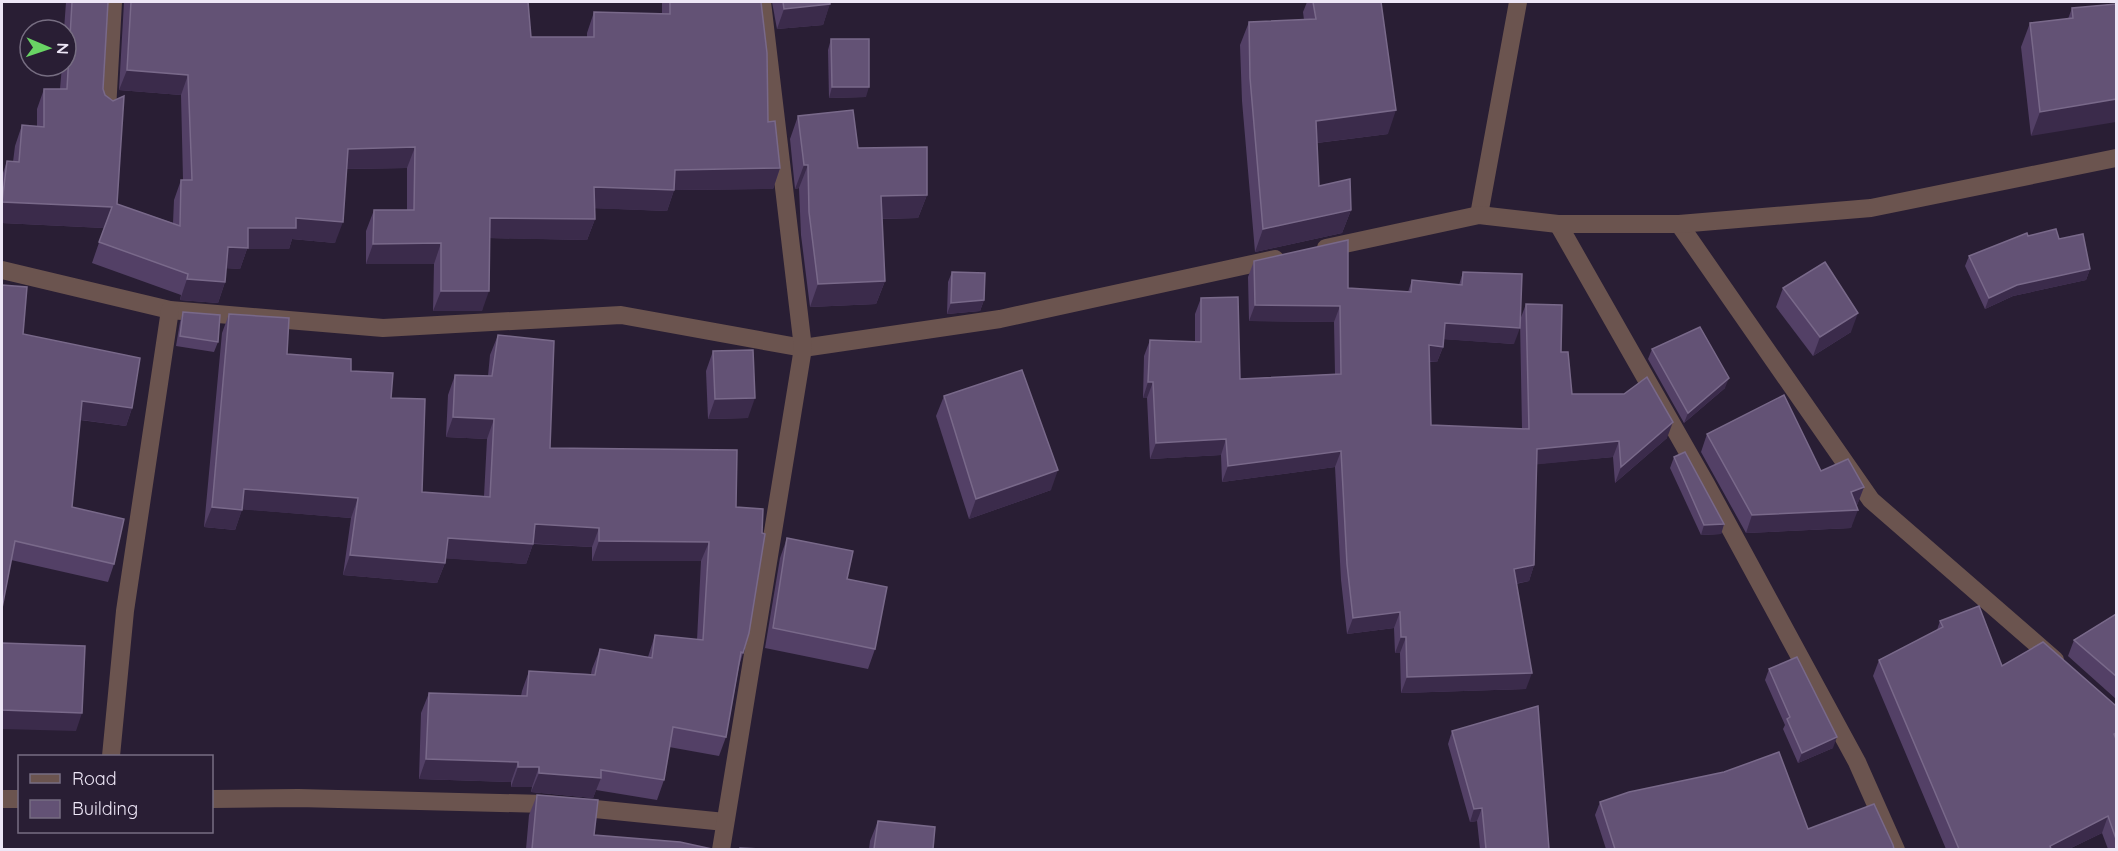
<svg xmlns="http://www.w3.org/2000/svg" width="2118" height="851" viewBox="0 0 2118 851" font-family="Quicksand,sans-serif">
<rect width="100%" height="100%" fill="#291e34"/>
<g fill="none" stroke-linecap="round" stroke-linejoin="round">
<g stroke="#6b544f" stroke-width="18">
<path d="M107,110L113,2"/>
<path d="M1479,215L1518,2"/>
<path d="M1558,224L1706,484L1857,762L1896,850"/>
<path d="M1679,224L1871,500L2055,660"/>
<path d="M1326,248L1479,215L1558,224H1679L1871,208L2116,158"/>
<path d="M2,270L170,310L383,328L621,315L803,348L1000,319L1275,259"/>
<path d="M111,756L125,611L170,310"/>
<path d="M2,799H20"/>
<path d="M212,799L298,798L545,804L725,822"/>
<path d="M721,850L803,348L762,2"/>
</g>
</g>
<g fill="#534066">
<path d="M66,2H108L103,89L117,204L173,223L174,200L181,180H183L181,95L119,90L124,2H528L531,37H587V33L594,12L662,14V2H761L768,122L780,168L773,189L674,190L667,211L594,208L595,219L587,240L490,238L482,311H433L434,264H366V231L374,210H407V168L347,169L335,243L292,239L289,249H247L240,269L226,268L225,282L218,303L180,300L181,295L92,263L104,228L2,223V176L7,161L13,162L15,146L22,125L37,126V109L44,89H60L62,66H66V30H64Z"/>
<path d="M772,2H830L823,25L777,29Z"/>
<path d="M1307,2H1381L1388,134L1317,143L1319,186L1351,210L1342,233L1255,252L1242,101L1240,45L1249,22L1304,20L1303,12Z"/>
<path d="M2116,4L2031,136L2021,47L2030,23L2068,19L2072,8Z"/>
<path d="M831,39L866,97L829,98L828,50Z"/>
<path d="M798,116L858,148L927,195L918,218L882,219L885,281L876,304L810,307L801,235L799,188L795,189L790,139Z"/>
<path d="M2028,236L2059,239L2090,269L2086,280L2013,296L1985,309L1965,266L1969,256Z"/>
<path d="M1254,261L1348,288L1408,292L1412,280L1459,285L1463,272L1514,344L1444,339L1443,347L1437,362H1429L1431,425L1522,429L1520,320L1526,304L1561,352L1572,394L1667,438L1615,483L1613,457L1536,464L1534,565L1529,581L1516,584L1526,689L1401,693L1400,653H1395L1394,628L1347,634L1341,580L1335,467L1222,482L1221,455L1150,459L1147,398H1143L1144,356L1150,340L1195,342V314L1201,298L1240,379L1335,374L1334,322L1249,321L1248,277Z"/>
<path d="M952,272L984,300L980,311L947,314L948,282Z"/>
<path d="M1783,288L1851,332L1813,356L1776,307Z"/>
<path d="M183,312L218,342L214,352L176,346L180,322Z"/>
<path d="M229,314L287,354L351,371L391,398L422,492L484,496L487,439L446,437L448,395L455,375L488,376L490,355L498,335L550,448L736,507L743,653L739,666L726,737L719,756L669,747L664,780L657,800L596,790L593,798L531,792L532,787H511V782L419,779L421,713L429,693L521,696L522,691L529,671L591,674L592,669L600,649L648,657L655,635L697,640L701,561H592V547L533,544L526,564L445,558V563L437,583L343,575L351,518L242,509L235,530L204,527L222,333Z"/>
<path d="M23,334L132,408L126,426L80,420L72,507L114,564L108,582L11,560Z"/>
<path d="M1652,349L1725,388L1684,423L1648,359Z"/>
<path d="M713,351L748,418L708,419L706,371Z"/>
<path d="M944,396L1051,490L969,519L936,416Z"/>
<path d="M1707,434L1821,471L1864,487L1857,505H1856L1851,528L1746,533L1701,452Z"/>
<path d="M1674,457L1724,524L1721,534L1701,535L1670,468Z"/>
<path d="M787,538L847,579L875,649L868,669L765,648L780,558Z"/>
<path d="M2116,614V699L2068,656L2074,640Z"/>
<path d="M1940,621L2002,666L2116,705V849H2108L2102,833L2069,849H1946L1873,676L1879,660L1937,630Z"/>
<path d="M1769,669L1833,748L1798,763L1783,729L1785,725L1765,680Z"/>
<path d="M1452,731L1549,849H1480L1477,821L1470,822L1448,744Z"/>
<path d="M537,795L594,835L712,849H526L529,815Z"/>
<path d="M1600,802L1808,829L1894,849H1606L1595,815Z"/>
<path d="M878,821L933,849H869L870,841Z"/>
</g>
<g fill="#3b2b4b">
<path d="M830,4L823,25L777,29L784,9Z"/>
<path d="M127,70L188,75L181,95L119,90Z"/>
<path d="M832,87H869L866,97L829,98Z"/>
<path d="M2116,99V122L2031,136L2040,112Z"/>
<path d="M1396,110L1388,134L1308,144L1316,121Z"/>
<path d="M415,147L407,168L341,169L348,149Z"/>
<path d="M804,165H808L799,188L795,189Z"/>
<path d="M780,168L773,189L674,190L667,211L586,208L594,187L675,170Z"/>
<path d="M927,195L918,218L873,219L881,196Z"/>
<path d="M2,202L112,207L104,228L2,223Z"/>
<path d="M1351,210L1342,233L1255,252L1263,229Z"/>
<path d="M296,218L343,222L335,243L292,239L289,249H247L240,269L220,268L228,247L248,228Z"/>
<path d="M490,218L595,219L587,240L483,238Z"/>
<path d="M441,243L434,264H366L373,244Z"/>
<path d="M2090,269L2086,280L2013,296L1985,309L1989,298L2017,285Z"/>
<path d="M187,279L225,282L218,303L180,300Z"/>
<path d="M885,281L876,304L810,307L818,284Z"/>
<path d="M441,291H489L482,311H433Z"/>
<path d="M984,300L980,311L947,314L951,303Z"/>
<path d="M1255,305L1340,306L1334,322L1249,321Z"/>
<path d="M1858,313L1851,332L1813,356L1820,337Z"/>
<path d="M1445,323L1520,328L1514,344L1440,339Z"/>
<path d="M1429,345L1443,347L1437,362L1423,361Z"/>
<path d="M1729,378L1725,388L1684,423L1688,413Z"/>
<path d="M1148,382H1153L1147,398H1143Z"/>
<path d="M755,398L748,418L708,419L715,399Z"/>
<path d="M82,401L132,408L126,426L75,419Z"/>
<path d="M453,417L494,419L487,439L446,437Z"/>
<path d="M1673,422L1667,438L1615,483L1621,467Z"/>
<path d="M1226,439L1221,455L1150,459L1156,443Z"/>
<path d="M1619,441L1613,457L1531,465L1537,449Z"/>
<path d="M1341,451L1335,467L1222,482L1228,466Z"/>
<path d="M1058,470L1051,490L969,519L976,499Z"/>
<path d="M1864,487L1857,505L1844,510L1851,492Z"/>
<path d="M244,489L358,498L351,518L237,509Z"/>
<path d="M212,507L242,510L235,530L204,527Z"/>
<path d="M1858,510L1851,528L1746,533L1752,515Z"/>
<path d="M535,524L599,528L592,547L528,543Z"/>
<path d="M1724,524L1721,534L1701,535L1704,525Z"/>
<path d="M448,538L533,544L526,564L440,558Z"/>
<path d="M599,541L709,542L701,561H592Z"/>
<path d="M350,555L445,563L437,583L343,575Z"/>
<path d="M1534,565L1529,581L1508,585L1514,569Z"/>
<path d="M1400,612L1394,628L1347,634L1353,618Z"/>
<path d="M1401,637H1406L1400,653H1395Z"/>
<path d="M1532,673L1526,689L1401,693L1407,677Z"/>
<path d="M2,710L82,713L76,731L2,729Z"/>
<path d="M1837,737L1833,748L1798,763L1802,753Z"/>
<path d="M426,759L518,762L511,782L419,779Z"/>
<path d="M518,767H539L532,787H511Z"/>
<path d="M539,773L601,778L593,798L531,792Z"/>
<path d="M1482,808L1477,821L1470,822L1474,809Z"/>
<path d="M2108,816L2102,833L2069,849H2049L2050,846Z"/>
</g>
<g fill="#635275" stroke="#79698a" stroke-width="1.5">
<path d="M72,2H108L103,89L105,95L113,101L124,96L117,204L180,226L181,180H192L188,75L127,70L131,2H528L531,37H594V12L670,14V2H761L767,53L768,122L775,121L780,168L675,170L674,190L594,187L595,219L490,218L489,291H441V243L373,244L374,210H414L415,147L348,149L343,222L296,218V228H248V248L228,247L225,282L187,279L188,274L99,242L112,207L2,202L7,161L19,162L22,125L44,127V89H67Z"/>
<path d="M783,2H830V4L784,9Z"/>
<path d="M1313,2H1381L1396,110L1316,121L1319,186L1350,179L1351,210L1263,229L1250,78L1249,22L1316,19Z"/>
<path d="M2116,4V99L2040,112L2030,23L2073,18L2072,8Z"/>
<path d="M831,39H869V87H832Z"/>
<path d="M853,110L858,148L927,147V195L881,196L885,281L818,284L809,212L808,165H804L798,116Z"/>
<path d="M2056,229L2059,239L2083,234L2090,269L2017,285L1989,298L1969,256L2027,233L2028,236Z"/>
<path d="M1348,240V288L1411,292L1412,280L1462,285L1463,272L1522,274L1520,328L1445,323L1443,347L1429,345L1431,425L1529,429L1526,304L1562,305L1561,352H1568L1572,394H1624L1647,377L1673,422L1621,467L1619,441L1537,449L1534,565L1514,569L1532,673L1407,677L1406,637H1401L1400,612L1353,618L1347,564L1341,451L1228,466L1226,439L1156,443L1153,382H1148L1150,340L1201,342V298L1238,297L1240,379L1341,374L1340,306L1255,305L1254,261Z"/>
<path d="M1825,262L1858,313L1820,337L1783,288Z"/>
<path d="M952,272L985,273L984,300L951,303Z"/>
<path d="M2,285L27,287L23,334L140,358L132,408L82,401L72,507L124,519L114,564L15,541L2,608Z"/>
<path d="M183,312L220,315L218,342L180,336Z"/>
<path d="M229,314L289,318L287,354L351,359V371L393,373L391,398L425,399L422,492L490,497L494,419L453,417L455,375L492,376L498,335L554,341L550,448L737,450L736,507L763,509L762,533L765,534L749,633L743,653L741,652L726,737L673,727L664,780L601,770V778L539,773V767H518V762L426,759L429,693L527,696L529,671L595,675L600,649L652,658L655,635L703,640L709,542L599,541V528L535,524L533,544L448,538L445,563L350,555L358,498L244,489L242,510L212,507Z"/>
<path d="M1700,327L1729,378L1688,413L1652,349Z"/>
<path d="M753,350L755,398L715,399L713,351Z"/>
<path d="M1022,370L1058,470L976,499L944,396Z"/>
<path d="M1784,395L1821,471L1848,459L1864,487L1851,492L1858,510L1752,515L1707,434Z"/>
<path d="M1685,452L1724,524L1704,525L1674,457Z"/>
<path d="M787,538L853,551L847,579L887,587L875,649L773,628Z"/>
<path d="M1979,606L2002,666L2043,642L2115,705H2116V733L2114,734L2116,739V839L2108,816L2050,846L2051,849H1959L1879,660L1943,627L1940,621Z"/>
<path d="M2116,614V676L2074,640Z"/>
<path d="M2,643L85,646L82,713L2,710Z"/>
<path d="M1797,657L1837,737L1802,753L1787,719L1790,717L1769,669Z"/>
<path d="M1538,706L1549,849H1486L1482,808L1474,809L1452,731Z"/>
<path d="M1779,752L1808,829L1874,804L1893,845L1894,849H1615L1600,802L1629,792L1724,772Z"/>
<path d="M537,795L598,800L594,835L680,842L712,849H532Z"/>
<path d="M878,821L935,827L933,849H874Z"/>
<path d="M740,848L761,849H740Z"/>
</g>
<rect width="2118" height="851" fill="none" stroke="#ede6f6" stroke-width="6"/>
<rect x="18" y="755" width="195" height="78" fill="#291e34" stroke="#776e82" stroke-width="1.5"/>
<rect x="30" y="774" width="30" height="9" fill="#6b544f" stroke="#776e82" stroke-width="1.5"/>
<text x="72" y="785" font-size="18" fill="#ede6f6">Road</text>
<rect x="30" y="800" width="30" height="18" fill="#635275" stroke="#776e82" stroke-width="1.5"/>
<text x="72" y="815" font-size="18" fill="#ede6f6">Building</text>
<g transform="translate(48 48) rotate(92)"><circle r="28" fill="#291e34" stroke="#776e82" stroke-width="1.5"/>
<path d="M0-4.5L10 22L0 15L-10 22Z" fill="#69d464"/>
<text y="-9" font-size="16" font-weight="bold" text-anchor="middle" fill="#ede6f6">N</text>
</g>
</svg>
